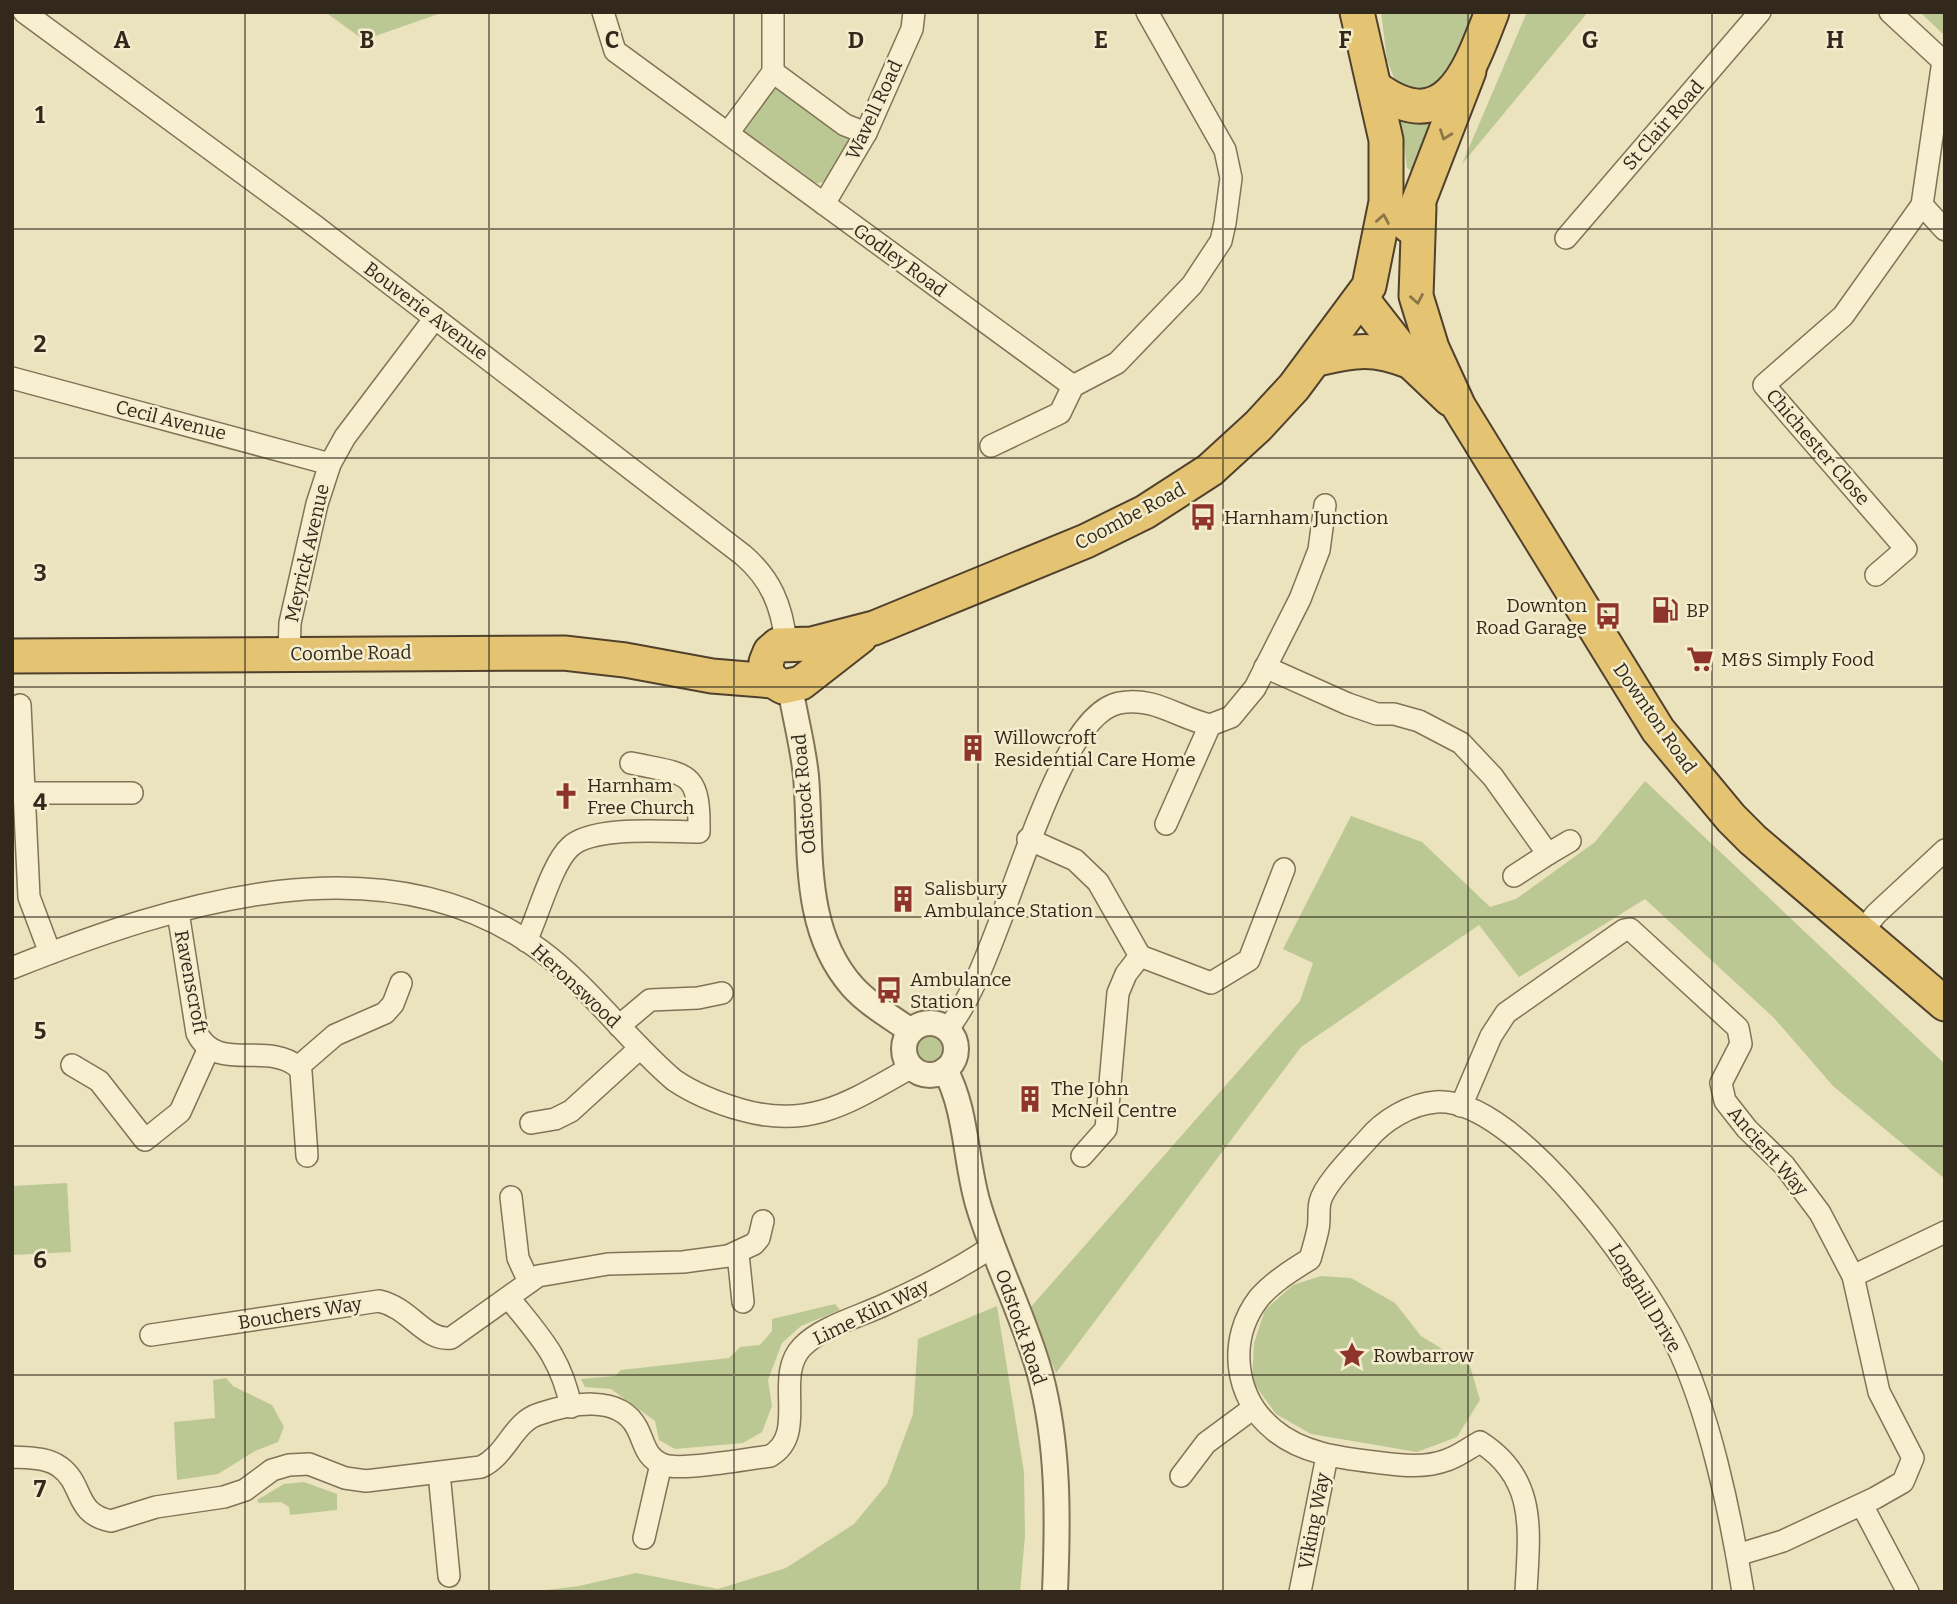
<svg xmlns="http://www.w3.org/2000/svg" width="1957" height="1604" viewBox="0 0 1957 1604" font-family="Bitter,serif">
<rect width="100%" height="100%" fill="#ebe2be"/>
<g fill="#bcc893">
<path d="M325,12H444L364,40Z"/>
<path d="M1381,12H1474L1453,66L1430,94L1396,83L1387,60Z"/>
<path d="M1527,12H1588L1462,164Z"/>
<path d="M1920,12H1945V36Z"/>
<path d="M773,88H778L848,137L850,144L826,181L815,184L806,181L744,135L742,126Z"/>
<path d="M1407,118H1435L1416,174L1407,168L1401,122Z"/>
<path d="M1645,781L1945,1064V1179L1833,1086L1774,1018L1645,899L1519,977L1479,925L1301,1047L1056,1373L1029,1309L1300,1001L1313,963L1283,949L1351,816L1422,842L1490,907L1516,899L1595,842Z"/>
<circle cx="930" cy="1048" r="13"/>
<path d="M67,1183L71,1252L12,1255V1186Z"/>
<path d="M1321,1276L1351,1278L1395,1303L1421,1336L1470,1366L1480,1400L1457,1437L1417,1452L1311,1434L1276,1414L1252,1381L1254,1343L1265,1310L1293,1285Z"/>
<path d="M835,1304L840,1310L801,1326L782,1343L768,1380L772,1406L762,1432L743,1443L675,1449L659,1440L655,1421L611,1389L585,1387L581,1379L615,1376L621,1370L729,1358L740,1347L760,1345L772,1331V1319Z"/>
<path d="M997,1306L1024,1472L1025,1536L1020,1592H530L579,1586L636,1573L718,1589L786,1568L854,1524L887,1484L913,1414L918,1339Z"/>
<path d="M226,1378L233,1386L272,1405L284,1427L278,1442L255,1451L218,1474L177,1480L174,1422L215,1418L213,1380Z"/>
<path d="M304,1482L337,1494V1510L290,1515L289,1507L281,1502L259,1503L257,1500L284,1484Z"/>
</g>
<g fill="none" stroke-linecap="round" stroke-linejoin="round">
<defs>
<g id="minor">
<path d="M24,12L315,226L743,555C771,579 782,606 786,643"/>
<path d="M603,12L615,51L1073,386"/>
<path d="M1890,12L1945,63"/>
<path d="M773,72V12"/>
<path d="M728,133L773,72L845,125L866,133"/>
<path d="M824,204L866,133L912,29L914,12"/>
<path d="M1922,205L1945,230"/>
<path d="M1566,238L1760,12"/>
<path d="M12,378L330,464"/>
<path d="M991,446L1060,413L1073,386L1117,363L1192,285L1221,241L1225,223L1231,178L1225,150L1147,12"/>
<path d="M1876,575L1906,549L1764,385L1843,316L1922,205L1943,61"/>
<path d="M289,654L290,623L317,504L330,464L345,437L435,318"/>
<path d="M1265,667L1348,704L1377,714H1394L1419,721L1461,743L1493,777L1548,854L1514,876"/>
<path d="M20,705L29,897L50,953"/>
<path d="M25,793H132"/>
<path d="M1166,824L1210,725"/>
<path d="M1028,839L1075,860L1098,882L1140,956L1211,983L1249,960L1284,869"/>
<path d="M1548,854L1570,841"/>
<path d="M178,912L197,1033C216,1073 268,1041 298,1067L335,1035L385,1013L393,1004L401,983"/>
<path d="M1861,933L1876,914L1945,850"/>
<path d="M526,941C538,916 552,863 570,847C593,825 668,832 699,832C700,769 687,775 631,763"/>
<path d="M12,968C175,903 384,835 540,950C590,987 627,1040 674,1080C696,1095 717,1103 742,1110C812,1130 853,1100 912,1067"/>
<path d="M619,1026L650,1000L698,998L722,993"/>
<path d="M947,1029C1001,971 1048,717 1119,703C1154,696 1178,718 1210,725L1231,717L1255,688L1300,599L1319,550L1325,505"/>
<path d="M72,1065L99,1081L145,1140L180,1112L209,1048"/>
<path d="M298,1067L301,1072L307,1156"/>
<path d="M1461,1106L1491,1036L1506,1013L1624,930L1630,929L1738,1028L1741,1044L1721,1083L1725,1101L1747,1129L1784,1165L1820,1213L1853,1276L1879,1392L1913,1458L1903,1482L1875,1498L1783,1541L1737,1555"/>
<path d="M531,1123L555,1119L571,1111L640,1048"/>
<path d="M1082,1156L1106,1129L1118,993L1126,974L1140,956"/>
<path d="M511,1197L518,1258L529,1282"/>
<path d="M738,1254L743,1302"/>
<path d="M1853,1276L1945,1232"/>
<path d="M509,1298C540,1337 561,1357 571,1407"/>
<path d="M151,1335L379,1301C411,1308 424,1341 451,1338L538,1276L608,1264L683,1262L728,1256L754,1244L759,1238L763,1221"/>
<path d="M12,1457C28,1458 47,1457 60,1467C84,1484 74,1514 111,1521L156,1507L224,1497L245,1490L272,1470L289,1465L309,1464L345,1478L366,1481L481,1467C507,1455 513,1422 539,1414C569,1404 619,1393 637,1428C645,1443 645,1458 664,1465C682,1471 748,1459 770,1456C809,1434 773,1377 802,1347C821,1327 858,1317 884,1305C922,1288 958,1270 993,1246"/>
<path d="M439,1473L449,1576"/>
<path d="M1181,1476L1206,1443L1252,1409"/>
<path d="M1862,1505L1908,1592"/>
<path d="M644,1538L661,1464"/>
<path d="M1300,1592L1327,1456"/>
<path d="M1526,1592C1529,1532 1538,1479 1480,1442C1469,1448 1459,1456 1447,1460C1423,1469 1399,1465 1374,1462C1340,1458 1301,1453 1274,1430C1234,1398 1227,1339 1259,1298C1273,1282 1292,1270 1310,1259C1313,1249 1316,1239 1318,1229C1320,1220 1318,1211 1320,1202C1324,1184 1355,1154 1368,1139C1383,1121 1410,1104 1436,1102C1516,1096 1643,1277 1675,1342C1709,1410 1731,1516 1743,1592"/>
</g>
<g id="tertiary">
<path d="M790,687C795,717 803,746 806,776C812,847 801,928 852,986C868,1004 891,1017 911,1031"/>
<circle cx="930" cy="1049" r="26"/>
<path d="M945,1070C967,1110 965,1160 978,1204C995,1262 1024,1316 1040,1374C1059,1445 1058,1519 1055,1592"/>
</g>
<g id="trunk">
<path d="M1377,89C1448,140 1471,66 1492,12"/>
<path d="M1419,207L1416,296L1432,348L1459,407L1658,730L1731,818L1753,840L1945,1004"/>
<path d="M1409,226L1469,71"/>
<path d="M1361,298L1411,362L1450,399"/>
<path d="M1317,359C1356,350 1373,347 1411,362"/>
<path d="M12,656L564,653L625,660L712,676L773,681L783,687L801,683L860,637"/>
<path d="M773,681L767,673L766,662L770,652L778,645L812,644L874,628L1086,541L1145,512L1210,470L1258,426L1294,387L1369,286L1386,202V140L1357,12"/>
</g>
</defs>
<use href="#minor" stroke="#827357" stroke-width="24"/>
<use href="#tertiary" stroke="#827357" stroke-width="28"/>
<use href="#trunk" stroke="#50402c" stroke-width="37"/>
<use href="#minor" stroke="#f7efd0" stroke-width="21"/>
<use href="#tertiary" stroke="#f7efd0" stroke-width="24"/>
<use href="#trunk" stroke="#e4c473" stroke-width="33"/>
</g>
<defs><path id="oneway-chevron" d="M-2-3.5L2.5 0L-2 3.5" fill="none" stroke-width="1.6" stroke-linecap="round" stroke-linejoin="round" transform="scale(1.75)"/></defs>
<g stroke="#8b7648">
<use href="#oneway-chevron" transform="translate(1445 135) rotate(110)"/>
<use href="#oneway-chevron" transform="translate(1383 219) rotate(-80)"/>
<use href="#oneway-chevron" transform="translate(1417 299) rotate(80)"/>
</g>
<path fill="none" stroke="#32291c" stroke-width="2" stroke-opacity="0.55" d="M245,12V1592M489,12V1592M734,12V1592M978,12V1592M1223,12V1592M1468,12V1592M1712,12V1592M12,229H1945M12,458H1945M12,687H1945M12,917H1945M12,1146H1945M12,1375H1945"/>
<defs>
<symbol id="bus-bare" viewBox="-9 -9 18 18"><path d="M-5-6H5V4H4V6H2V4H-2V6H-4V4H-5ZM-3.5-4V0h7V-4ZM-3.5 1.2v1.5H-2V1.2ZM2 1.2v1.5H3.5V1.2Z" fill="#8e342a" stroke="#f3eccd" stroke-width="2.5" paint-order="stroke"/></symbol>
<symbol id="fuel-bare" viewBox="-9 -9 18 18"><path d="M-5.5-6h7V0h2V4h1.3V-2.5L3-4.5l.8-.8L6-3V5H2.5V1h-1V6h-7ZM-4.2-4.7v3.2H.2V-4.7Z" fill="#8e342a" stroke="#f3eccd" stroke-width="2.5" paint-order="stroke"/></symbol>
<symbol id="supermarket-bare" viewBox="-9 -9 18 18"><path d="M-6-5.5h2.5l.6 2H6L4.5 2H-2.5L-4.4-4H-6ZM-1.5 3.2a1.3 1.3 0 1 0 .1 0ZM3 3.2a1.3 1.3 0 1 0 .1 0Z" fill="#8e342a" stroke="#f3eccd" stroke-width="2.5" paint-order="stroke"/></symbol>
<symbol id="building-bare" viewBox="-9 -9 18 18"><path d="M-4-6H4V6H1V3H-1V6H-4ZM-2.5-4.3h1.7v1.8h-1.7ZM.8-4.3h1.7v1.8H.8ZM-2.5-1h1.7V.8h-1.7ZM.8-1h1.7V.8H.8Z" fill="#8e342a" stroke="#f3eccd" stroke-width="2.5" paint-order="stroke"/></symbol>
<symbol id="church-bare" viewBox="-9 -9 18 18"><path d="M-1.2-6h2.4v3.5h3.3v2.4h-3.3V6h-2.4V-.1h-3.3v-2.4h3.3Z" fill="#8e342a" stroke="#f3eccd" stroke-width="2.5" paint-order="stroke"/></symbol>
<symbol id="sight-bare" viewBox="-9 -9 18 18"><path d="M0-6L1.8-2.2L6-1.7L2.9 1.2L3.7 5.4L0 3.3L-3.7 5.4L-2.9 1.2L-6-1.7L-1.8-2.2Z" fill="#8e342a" stroke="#f3eccd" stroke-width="2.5" paint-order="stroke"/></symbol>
</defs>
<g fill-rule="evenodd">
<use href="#bus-bare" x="1184" y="498" width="38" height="38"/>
<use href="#fuel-bare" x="1646" y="591" width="38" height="38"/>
<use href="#bus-bare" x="1589" y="597" width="38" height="38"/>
<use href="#supermarket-bare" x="1681" y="640" width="38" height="38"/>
<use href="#building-bare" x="954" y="729" width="38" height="38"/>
<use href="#church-bare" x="547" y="777" width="38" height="38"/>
<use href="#building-bare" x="884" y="880" width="38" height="38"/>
<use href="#bus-bare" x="870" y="971" width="38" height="38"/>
<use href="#building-bare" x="1011" y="1080" width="38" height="38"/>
<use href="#sight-bare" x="1333" y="1336" width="38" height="38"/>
</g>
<g text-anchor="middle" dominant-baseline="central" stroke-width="5" stroke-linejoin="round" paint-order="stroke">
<g font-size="19" fill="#32291c" stroke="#f3eccd">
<text transform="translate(874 110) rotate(-65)">Wavell Road</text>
<text transform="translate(1663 125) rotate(-49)">St Clair Road</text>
<text transform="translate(900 260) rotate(36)">Godley Road</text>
<text transform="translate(426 311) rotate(37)">Bouverie Avenue</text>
<text transform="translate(171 420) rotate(14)">Cecil Avenue</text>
<text transform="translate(1818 447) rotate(49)">Chichester Close</text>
<text transform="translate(1130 516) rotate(-28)">Coombe Road</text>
<text transform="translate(307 553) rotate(-77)">Meyrick Avenue</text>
<text transform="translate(351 653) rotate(-1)">Coombe Road</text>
<text transform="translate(1655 718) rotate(55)">Downton Road</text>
<text transform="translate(804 794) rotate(-95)">Odstock Road</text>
<text transform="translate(191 982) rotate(79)">Ravenscroft</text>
<text transform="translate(576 986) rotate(43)">Heronswood</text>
<text transform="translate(1768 1151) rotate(49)">Ancient Way</text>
<text transform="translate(1645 1298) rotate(59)">Longhill Drive</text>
<text transform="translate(871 1312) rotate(-26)">Lime Kiln Way</text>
<text transform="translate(300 1313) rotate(-9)">Bouchers Way</text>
<text transform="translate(1021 1327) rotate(71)">Odstock Road</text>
<text transform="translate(1314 1521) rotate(-79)">Viking Way</text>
</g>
<g font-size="19" fill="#32291c" stroke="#f3eccd" text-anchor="start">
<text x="1224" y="517">Harnham Junction</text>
<text x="1587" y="605" text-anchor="end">Downton<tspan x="1587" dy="22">Road Garage</tspan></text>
<text x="1686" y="610">BP</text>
<text x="1721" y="659">M&amp;S Simply Food</text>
<text x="994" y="737">Willowcroft<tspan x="994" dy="22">Residential Care Home</tspan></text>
<text x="587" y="785">Harnham<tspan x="587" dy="22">Free Church</tspan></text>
<text x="924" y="888">Salisbury<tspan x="924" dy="22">Ambulance Station</tspan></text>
<text x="910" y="979">Ambulance<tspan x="910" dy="22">Station</tspan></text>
<text x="1051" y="1088">The John<tspan x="1051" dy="22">McNeil Centre</tspan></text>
<text x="1373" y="1355">Rowbarrow</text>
</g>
</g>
<g font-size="23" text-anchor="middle" font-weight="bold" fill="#32291c" stroke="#f3eccd" stroke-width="5" stroke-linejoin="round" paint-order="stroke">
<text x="122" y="48">A</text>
<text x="367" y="48">B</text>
<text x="612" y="48">C</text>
<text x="856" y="48">D</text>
<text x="1101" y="48">E</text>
<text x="1345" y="48">F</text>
<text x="1590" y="48">G</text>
<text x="1835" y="48">H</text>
<text x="40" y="123">1</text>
<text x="40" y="352">2</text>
<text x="40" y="581">3</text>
<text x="40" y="810">4</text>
<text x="40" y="1039">5</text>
<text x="40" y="1268">6</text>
<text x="40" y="1497">7</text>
</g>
<rect width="1957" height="1604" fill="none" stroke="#32291c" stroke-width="28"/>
</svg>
